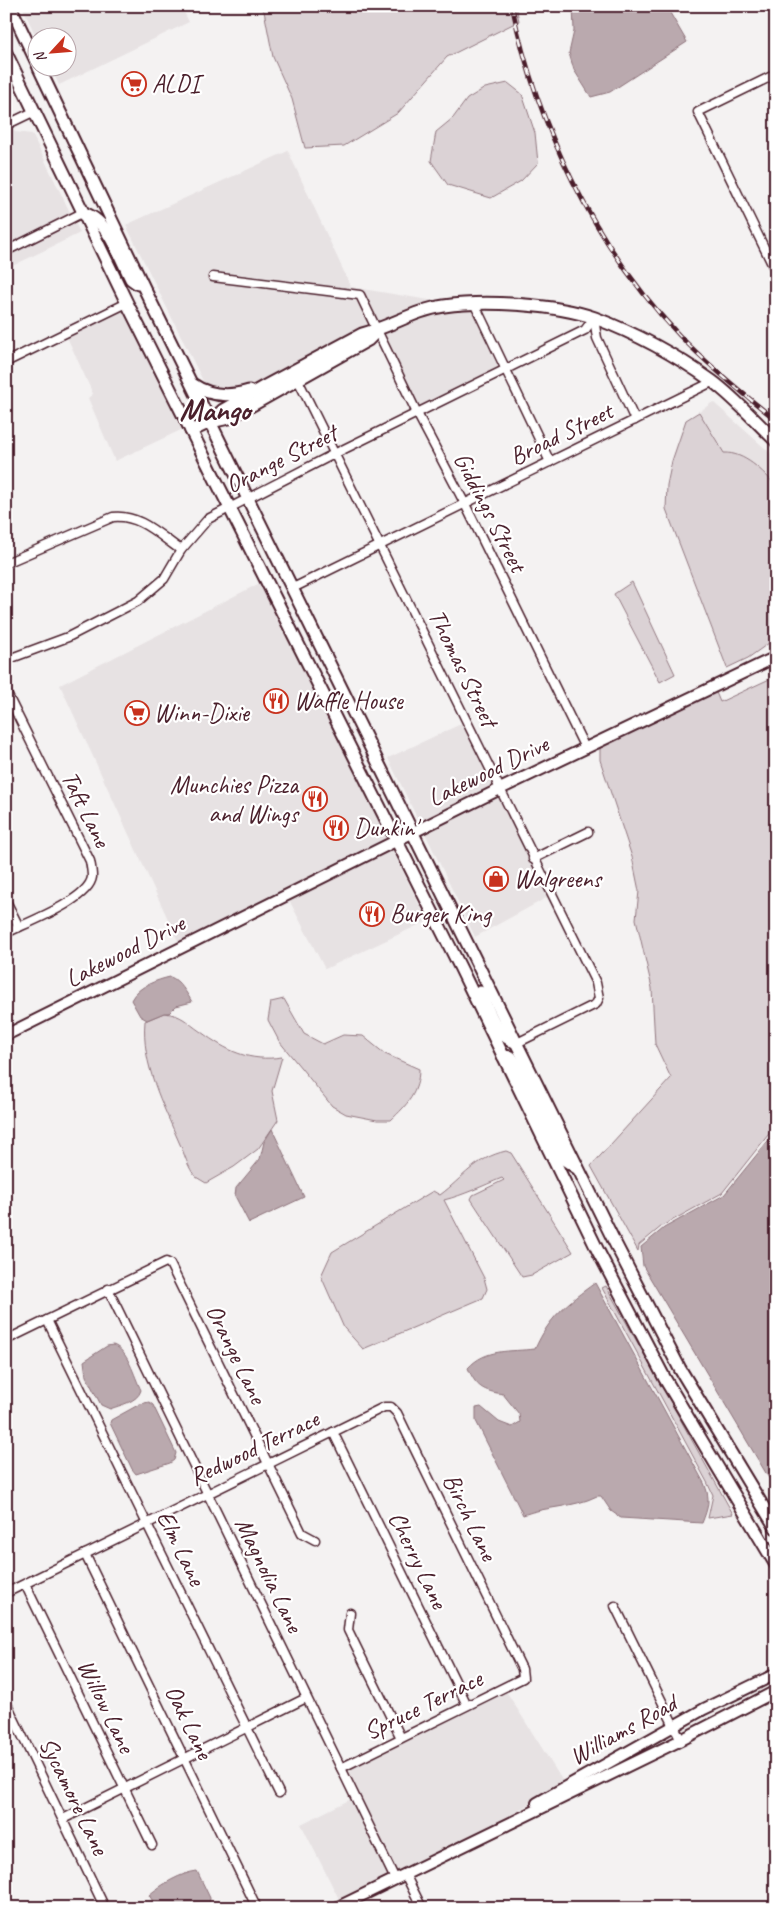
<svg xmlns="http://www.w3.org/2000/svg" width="782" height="1914" viewBox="0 0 782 1914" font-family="Caveat,sans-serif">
<rect width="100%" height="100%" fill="#f4f2f2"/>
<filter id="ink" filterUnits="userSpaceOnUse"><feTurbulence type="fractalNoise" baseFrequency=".02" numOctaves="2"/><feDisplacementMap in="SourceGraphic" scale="10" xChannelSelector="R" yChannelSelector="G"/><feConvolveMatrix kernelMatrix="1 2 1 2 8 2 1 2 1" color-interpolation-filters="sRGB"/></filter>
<g filter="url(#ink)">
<g fill="#e7e2e3">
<path d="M22,6H181L189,22L59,85L51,68H68V38L37,39Z"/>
<path d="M8,117L15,132L32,134L80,233L6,269Z"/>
<path d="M288,151L351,287L441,302L380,325L363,290L210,272L208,280L357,299L372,328L290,366L263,382L235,391L206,387L126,225Z"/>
<path d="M471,308L498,367L419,408L384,332L430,312Z"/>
<path d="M123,309L183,429L115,461L88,398L93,394L67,337Z"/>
<path d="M713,402L776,458V486L764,472L724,453L699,412Z"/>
<path d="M260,583L388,840L178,941L60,685Z"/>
<path d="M463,723L494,787L420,824L388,758Z"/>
<path d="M498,794L548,897L475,937L424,831Z"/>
<path d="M391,847L427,921L325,969L288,898Z"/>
<path d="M506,1691L564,1783L492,1826L397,1873L348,1769Z"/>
<path d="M351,1799L389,1877L340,1901L301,1824Z"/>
</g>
<g fill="#dbd2d5" stroke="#927880">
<path d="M256,6H516L519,21L447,57L398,113L344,146L305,148L292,99L273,57L264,11Z"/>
<path d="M508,83L522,94L535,133L538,163L521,181L491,198L448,185L431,161L436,132L453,118L467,99L485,88Z"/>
<path d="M699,412L724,453C744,452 763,471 776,486V638L748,658L727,668L666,509L667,485L672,461L686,420Z"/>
<path d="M632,582L675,674L660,682L614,594Z"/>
<path d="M776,676V1125L722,1193L662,1226L639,1245L638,1251L591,1166L671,1078L655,1044L652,988L636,919L639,891L632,857L600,760V747L611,740L715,690L720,702Z"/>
<path d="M284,999L304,1034L323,1044L343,1035L363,1036L385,1054L419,1069C419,1092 407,1105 391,1120H377L346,1114L332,1106L279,1041L268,1020L271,1002Z"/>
<path d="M164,1013C183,1015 186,1022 201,1032C227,1051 249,1062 282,1057L272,1091L278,1120L258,1149L234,1167L206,1183C203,1181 199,1179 196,1177C188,1169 184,1152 179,1142C163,1105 141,1063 145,1021Z"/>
<path d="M506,1151L511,1153L573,1252L532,1275L522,1277L471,1199L473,1195L504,1180L502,1178C482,1186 464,1195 444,1200L484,1278L487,1289L483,1298L363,1349L344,1328L321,1276L332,1252L433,1191L440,1195C463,1178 475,1158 506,1151Z"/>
<path d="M606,1286L733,1514L708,1518L713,1495L707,1482L602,1288Z"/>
</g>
<g fill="#baa9ae" stroke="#8d727a">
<path d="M573,6H666L687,42L610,92L591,97L574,70L569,53L574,31Z"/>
<path d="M170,977C179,979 188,995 192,1002L176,1006L169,1013H164L147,1020L140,1016L131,1000C138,986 157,980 170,977Z"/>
<path d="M272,1129L304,1197L249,1223L235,1196L236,1188L260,1159L264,1142Z"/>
<path d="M776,1131V1490L643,1266L641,1247L664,1228L724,1195Z"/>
<path d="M595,1283L704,1483C711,1499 708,1508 702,1523L621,1518L611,1511L601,1496H597C573,1508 547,1506 523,1515L476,1421V1408L481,1407L499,1422L512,1427L520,1422L519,1414L503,1394C483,1391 476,1387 468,1368C486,1348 510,1352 535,1349C549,1317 567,1303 595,1283Z"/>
<path d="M113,1345C128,1350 134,1376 141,1390C138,1402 120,1405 110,1409L101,1405L86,1376L84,1361L107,1346Z"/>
<path d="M149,1402L153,1405L176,1453L174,1460L170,1463L136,1474L132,1469L110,1423L111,1420L140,1404Z"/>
<path d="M197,1871L210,1898L209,1906L204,1908H157L149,1895C162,1884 181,1873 197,1871Z"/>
</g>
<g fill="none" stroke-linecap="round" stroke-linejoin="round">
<defs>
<g id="minor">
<path d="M776,74L698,112L776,272"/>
<path d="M6,125L33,112"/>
<path d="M6,251L82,213"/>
<path d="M213,277L360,295L417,413L465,504L585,748"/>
<path d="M474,303L550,462"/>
<path d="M594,318L597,338L635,420"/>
<path d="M6,362L127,303"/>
<path d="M298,380L596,983L599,998L596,1004L517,1043"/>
<path d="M6,563L113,517C140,514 160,536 181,550"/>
<path d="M293,588L712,382"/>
<path d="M6,660L68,637L138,601L164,579L181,550L208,519L334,454L585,330L594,318"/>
<path d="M6,692L90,861C91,866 92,872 92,877C89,900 26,923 6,933"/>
<path d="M533,859L588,832"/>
<path d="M6,901L19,927"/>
<path d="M108,1289L395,1879"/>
<path d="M47,1320L279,1793"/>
<path d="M6,1340L166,1262L170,1264L302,1533L315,1540"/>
<path d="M333,1432L467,1705"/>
<path d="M85,1554L257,1908"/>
<path d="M25,1584L152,1845"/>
<path d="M6,1593L384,1407H391L397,1413L522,1669L523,1678L341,1768"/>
<path d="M615,1606L681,1740"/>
<path d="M350,1613L348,1630L401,1738"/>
<path d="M6,1702L105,1908"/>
<path d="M63,1819L306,1698"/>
<path d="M405,1874L422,1908"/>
</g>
<g id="tertiary">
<path d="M6,1035L500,789L776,657"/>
<path d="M537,1803L704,1709L776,1674"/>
<path d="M336,1908L681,1740L776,1691"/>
</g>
<g id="secondary">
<path d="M10,6L38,65"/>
<path d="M6,53L127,303L460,967L599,1253L665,1379L776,1565"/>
<path d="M39,68L145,290L616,1245L680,1369L776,1528"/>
<path d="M82,213C108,218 120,258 131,279L138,284"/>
<path d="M192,384C209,396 229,397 249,391"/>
<path d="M210,422L223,410L265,386L362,334C390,327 415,310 444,306C485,300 555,304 595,318C635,333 677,356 712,381C735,398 755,421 776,441"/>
<path d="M191,431L210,422L229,418L368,340L377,331"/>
<path d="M480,992C489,1010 496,1037 517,1043"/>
<path d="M503,1056L511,1057L515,1063L565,1160L578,1169"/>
</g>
</defs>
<use href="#minor" stroke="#4a1f2b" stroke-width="11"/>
<use href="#tertiary" stroke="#4a1f2b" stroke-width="14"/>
<use href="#secondary" stroke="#4a1f2b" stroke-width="15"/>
<use href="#minor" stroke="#fff" stroke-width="8"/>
<use href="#tertiary" stroke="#fff" stroke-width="10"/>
<use href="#secondary" stroke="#fff" stroke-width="11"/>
<defs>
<path id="rail" d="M512,6C537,126 594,245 679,335C709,366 742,393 776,420"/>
</defs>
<use href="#rail" stroke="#4a1f2b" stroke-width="4.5"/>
<use href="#rail" stroke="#fff" stroke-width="2.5" stroke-dasharray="8" stroke-linecap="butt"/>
</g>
</g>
<defs>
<symbol id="supermarket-ring" viewBox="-11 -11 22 22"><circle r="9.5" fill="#fff" stroke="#c8321e" stroke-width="1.5"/><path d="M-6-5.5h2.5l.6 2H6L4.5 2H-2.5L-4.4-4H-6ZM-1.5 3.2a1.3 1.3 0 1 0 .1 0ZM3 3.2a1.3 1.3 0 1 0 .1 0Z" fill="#c8321e"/></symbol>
<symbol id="restaurant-ring" viewBox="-11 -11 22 22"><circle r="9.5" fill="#fff" stroke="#c8321e" stroke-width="1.5"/><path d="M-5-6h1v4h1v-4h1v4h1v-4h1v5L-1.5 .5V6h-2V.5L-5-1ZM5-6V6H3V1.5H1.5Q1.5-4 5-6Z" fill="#c8321e"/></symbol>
<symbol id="shop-ring" viewBox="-11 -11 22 22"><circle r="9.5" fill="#fff" stroke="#c8321e" stroke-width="1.5"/><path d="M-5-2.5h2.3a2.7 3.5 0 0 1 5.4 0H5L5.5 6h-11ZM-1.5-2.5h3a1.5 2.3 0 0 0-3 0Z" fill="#c8321e"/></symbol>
</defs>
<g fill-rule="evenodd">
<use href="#supermarket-ring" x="120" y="70" width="28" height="28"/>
<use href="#restaurant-ring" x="262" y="687" width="28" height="28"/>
<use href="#supermarket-ring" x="123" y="699" width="28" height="28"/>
<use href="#restaurant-ring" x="301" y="785" width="28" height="28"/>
<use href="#restaurant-ring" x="322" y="814" width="28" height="28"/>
<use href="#shop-ring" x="482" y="865" width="28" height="28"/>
<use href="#restaurant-ring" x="358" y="900" width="28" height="28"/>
</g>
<g text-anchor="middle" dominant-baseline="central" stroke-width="4.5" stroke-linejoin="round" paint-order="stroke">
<g font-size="25" fill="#4a1f2b" stroke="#fff" text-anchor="start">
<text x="152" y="84">ALDI</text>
<text x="294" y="701">Waffle House</text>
<text x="154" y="713">Winn-Dixie</text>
<text x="298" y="785" text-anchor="end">Munchies Pizza<tspan x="298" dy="29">and Wings</tspan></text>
<text x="354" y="828">Dunkin'</text>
<text x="514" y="879">Walgreens</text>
<text x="390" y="914">Burger King</text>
</g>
<g font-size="25" fill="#4a1f2b" stroke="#fff">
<text transform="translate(561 434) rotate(-26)">Broad Street</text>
<text transform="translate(281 459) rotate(-27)">Orange Street</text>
<text transform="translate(490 512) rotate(63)">Giddings Street</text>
<text transform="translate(463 668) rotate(64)">Thomas Street</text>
<text transform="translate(488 771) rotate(-26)">Lakewood Drive</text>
<text transform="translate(86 809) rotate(64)">Taft Lane</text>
<text transform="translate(125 951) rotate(-27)">Lakewood Drive</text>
<text transform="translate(236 1354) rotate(64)">Orange Lane</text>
<text transform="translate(254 1448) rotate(-26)">Redwood Terrace</text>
<text transform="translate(470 1517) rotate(64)">Birch Lane</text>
<text transform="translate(181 1548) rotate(64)">Elm Lane</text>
<text transform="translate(418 1560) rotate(64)">Cherry Lane</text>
<text transform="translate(269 1575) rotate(64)">Magnolia Lane</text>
<text transform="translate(423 1705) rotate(-26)">Spruce Terrace</text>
<text transform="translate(106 1706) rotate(64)">Willow Lane</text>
<text transform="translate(189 1722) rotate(64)">Oak Lane</text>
<text transform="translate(623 1730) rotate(-29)">Williams Road</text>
<text transform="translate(74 1796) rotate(64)">Sycamore Lane</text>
</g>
<g font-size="30" font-weight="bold" fill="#4a1f2b" stroke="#fff">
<text x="215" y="410">Mango</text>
</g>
</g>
<rect width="782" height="1914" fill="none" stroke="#fff" stroke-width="25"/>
<rect x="12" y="12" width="757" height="1889" fill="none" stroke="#4a1f2b" stroke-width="2" filter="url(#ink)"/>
<g transform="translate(52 52) rotate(244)"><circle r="24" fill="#ffffff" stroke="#b7a5aa"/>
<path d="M0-4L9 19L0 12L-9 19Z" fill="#c8321e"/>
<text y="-8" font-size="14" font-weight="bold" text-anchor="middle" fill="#4a1f2b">N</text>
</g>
</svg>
